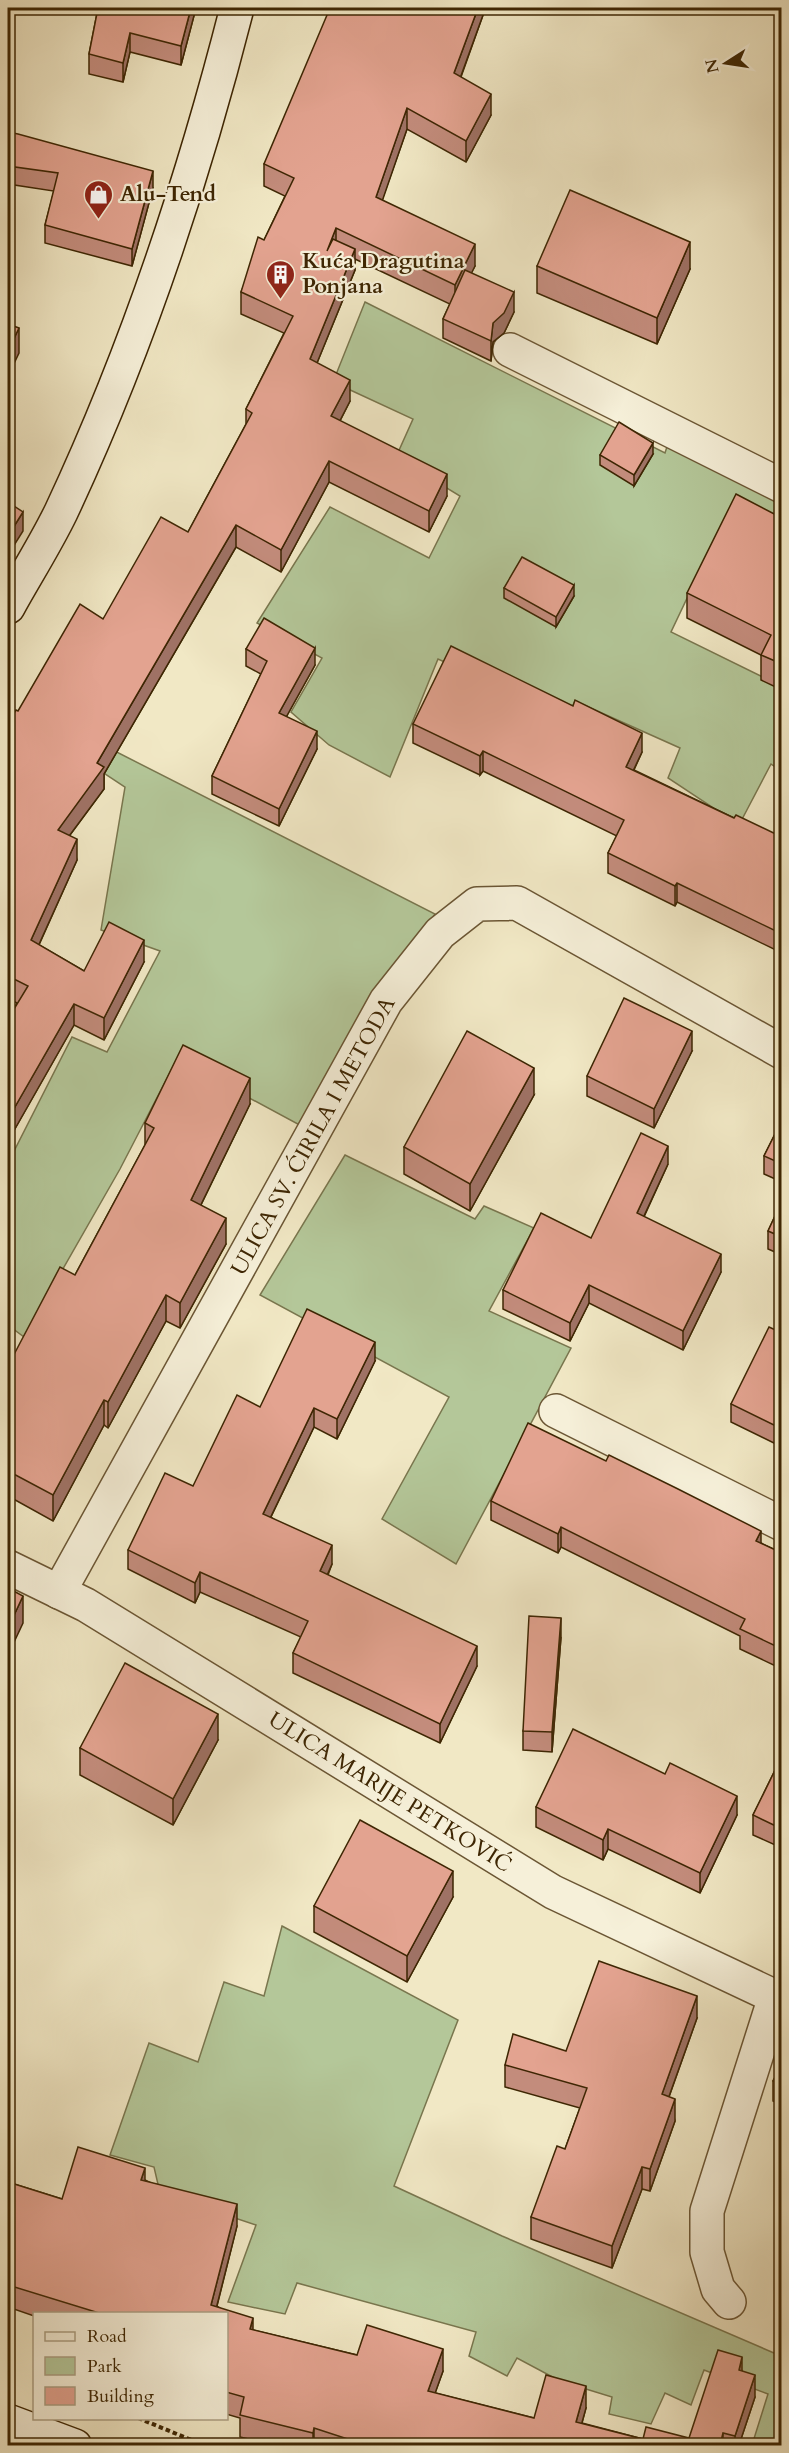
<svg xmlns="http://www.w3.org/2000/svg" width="789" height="2453" viewBox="0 0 789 2453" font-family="Cardo,serif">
<rect width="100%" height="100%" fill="#f1e8c5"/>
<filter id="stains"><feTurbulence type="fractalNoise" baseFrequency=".00333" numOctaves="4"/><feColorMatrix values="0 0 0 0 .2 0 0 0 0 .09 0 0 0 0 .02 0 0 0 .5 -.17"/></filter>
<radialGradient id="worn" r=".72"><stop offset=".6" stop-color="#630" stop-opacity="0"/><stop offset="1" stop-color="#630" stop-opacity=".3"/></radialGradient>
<g fill="#b4c799" stroke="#79764e" stroke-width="1.5">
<path d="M365,302L665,453L670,437L781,493V536L730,508L671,632L781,686V771L771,764L739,825L668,778L680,748L575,701L532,793L528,699L438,659L390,777L329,745L291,712L322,658L257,623L330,507L429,558L460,496L396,457L413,419L333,382Z"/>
<path d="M97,742L435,914L307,1129L177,1059L120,1169L24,1337L8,1325V1163L72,1037L107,1052L160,951L101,930L125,787L87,762Z"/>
<path d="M345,1155L475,1219L484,1206L534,1228L489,1311L571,1348L456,1564L382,1519L449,1397L260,1295Z"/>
<path d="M282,1926L458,2020L394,2186L502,2236L781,2356V2445H752L768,2394L704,2370L691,2405L665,2393L651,2424L609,2414L612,2397L560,2381L517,2358L507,2376L469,2356L476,2332L297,2283L285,2314L228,2302L256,2225L160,2193L154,2167L110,2155L149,2043L198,2062L224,1982L264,1996Z"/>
</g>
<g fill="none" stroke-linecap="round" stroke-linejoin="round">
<defs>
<g id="street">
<path d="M510,350L782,486"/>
<path d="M556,1411L782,1524"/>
<path d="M8,1567L86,1605L553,1892L782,2000"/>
<path d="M59,1592L386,1001L440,933L477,904L517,903L782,1052"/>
<path d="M729,2302L718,2289L707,2252V2211L775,1997"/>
</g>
<g id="secondary">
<path d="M8,607C25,576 45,545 61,512C137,350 193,181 237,8"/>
<path d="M8,2421L75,2446"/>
</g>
</defs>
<use href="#street" stroke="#6b5634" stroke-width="36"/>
<use href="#secondary" stroke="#3e2603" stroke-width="36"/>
<path stroke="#3e2603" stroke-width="4" stroke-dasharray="4.5 3" stroke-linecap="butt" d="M138,2418L206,2446"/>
<use href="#street" stroke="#f6f0d9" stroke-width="33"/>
<use href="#secondary" stroke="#f6f0d9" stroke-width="33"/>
</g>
<g fill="#c38c7c" stroke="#3e2603" stroke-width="1.5">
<path d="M98,8H196L181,65L130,52L123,82L89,74V54Z"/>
<path d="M483,8V15L461,77L491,115L466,162L407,129L382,200L475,266L471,273L514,312L504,333L493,342L491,361L443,338V319L450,304L355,259V270L317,363L350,401L340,421L447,496L429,532L329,482L281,572L236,547L104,774V789L70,835L77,860L39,945L84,971L144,962L104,1040L74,1025L8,1141V1019L17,1003L8,998V724L103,619L188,532L246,424V409L284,333L241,314V292L264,240L285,196L264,186V164Z"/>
<path d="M8,132L153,188L132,266L45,243V225L54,191L8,184Z"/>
<path d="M537,266L690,269L657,344L537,293Z"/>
<path d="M653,454L634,486L600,465V455Z"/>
<path d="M782,518V690L761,680V655L687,618V593Z"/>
<path d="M504,588L574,596L556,627L504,598Z"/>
<path d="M246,649L315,665L286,717L317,749L279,826L212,794V776L261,674L246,666Z"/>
<path d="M413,724L642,752L634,770L734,818L782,837V953L677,902L675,906L608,873V853L617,836L483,771L480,775L413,743Z"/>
<path d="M692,1051L654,1128L587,1096V1076Z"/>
<path d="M534,1095L470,1211L404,1174V1147Z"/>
<path d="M250,1104L201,1205L226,1244L180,1328L166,1321L108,1428L104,1425L53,1521L8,1496V1361L10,1362L75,1275L145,1145V1123Z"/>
<path d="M782,1120V1182L764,1174V1156Z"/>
<path d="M668,1164L644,1217L721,1272L683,1350L589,1303L570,1341L503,1309V1290L591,1238Z"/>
<path d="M782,1201V1255L768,1249V1231Z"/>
<path d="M782,1333V1447L731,1422V1404Z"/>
<path d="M375,1361L337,1439L314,1427L271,1517L332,1564L328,1575L477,1666L440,1743L293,1673V1653L301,1637L200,1592L195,1603L128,1569V1550L193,1486L260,1407Z"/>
<path d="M491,1501L761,1543L782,1553V1669L740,1649V1636L561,1547L558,1553L491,1520Z"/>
<path d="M561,1637L552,1752L523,1750V1731Z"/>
<path d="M218,1740L173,1825L80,1775V1748Z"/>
<path d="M782,1756V1848L753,1835V1815Z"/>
<path d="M536,1807L737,1815L700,1893L608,1849L603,1860L536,1827Z"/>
<path d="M453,1897L407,1982L314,1932V1906Z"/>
<path d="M697,2018L669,2097L675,2121L650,2191L642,2189L612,2268L531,2239V2217L565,2149L580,2108L505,2087V2065L566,2051Z"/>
<path d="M782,2064V2105L773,2101V2081Z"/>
<path d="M145,2180L237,2226L217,2306L253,2330L357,2355L443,2371L435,2393L534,2418L586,2408L582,2423L643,2439L689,2438L742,2371L755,2397L739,2445H275L240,2437V2418L226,2414V2313H34V2316L8,2307V2182L62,2199Z"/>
</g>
<g fill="#9f7265" stroke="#3e2603" stroke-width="1.5">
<path d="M191,8H196L181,65V46Z"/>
<path d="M478,8H483V15L454,95V73Z"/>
<path d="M130,33V52L123,82V63Z"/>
<path d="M491,94V115L466,162V141Z"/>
<path d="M407,108V129L376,219V197Z"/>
<path d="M153,171V188L132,266V249Z"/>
<path d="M336,228V249L327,251Z"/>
<path d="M690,242V269L657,344V318Z"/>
<path d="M475,244V266L455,306V285Z"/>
<path d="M355,249V270L310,380V359Z"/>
<path d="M514,292V312L504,333L493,342L491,361V341L493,323Z"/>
<path d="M19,328V353L8,376V351Z"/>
<path d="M350,380V401L331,438V416Z"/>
<path d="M653,443V454L634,486V475Z"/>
<path d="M329,461V482L281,572V550Z"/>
<path d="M447,474V496L429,532V511Z"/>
<path d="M23,512V531L8,555V536Z"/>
<path d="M236,525V547L104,774V789L58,851V830Z"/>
<path d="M574,585V596L556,627V617Z"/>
<path d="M315,648V665L279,730V713Z"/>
<path d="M317,731V749L279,826V809Z"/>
<path d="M642,733V752L626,786V767Z"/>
<path d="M483,751V771L480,775V756Z"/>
<path d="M77,839V860L31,962V940Z"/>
<path d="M677,883V902L675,906V886Z"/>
<path d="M144,940V962L104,1040V1018Z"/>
<path d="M74,1004V1025L8,1141V1119Z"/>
<path d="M692,1031V1051L654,1128V1109Z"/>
<path d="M534,1068V1095L470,1211V1184Z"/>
<path d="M250,1078V1104L191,1225V1200Z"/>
<path d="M668,1146V1164L637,1231V1213Z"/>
<path d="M226,1218V1244L180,1328V1303Z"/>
<path d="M721,1254V1272L683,1350V1331Z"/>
<path d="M589,1285V1303L570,1341V1323Z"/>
<path d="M166,1295V1321L108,1428V1402Z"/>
<path d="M375,1342V1361L337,1439V1419Z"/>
<path d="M104,1400V1425L53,1521V1495Z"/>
<path d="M314,1408V1427L263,1533V1514Z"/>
<path d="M561,1527V1547L558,1553V1534Z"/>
<path d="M761,1531V1550L756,1541Z"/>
<path d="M332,1545V1564L320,1591V1571Z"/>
<path d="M200,1572V1592L195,1603V1583Z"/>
<path d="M23,1596V1623L8,1655V1628Z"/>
<path d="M561,1618V1637L552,1752V1732Z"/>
<path d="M477,1646V1666L440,1743V1724Z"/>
<path d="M218,1714V1740L173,1825V1799Z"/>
<path d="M737,1796V1815L700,1893V1873Z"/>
<path d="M608,1829V1849L603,1860V1840Z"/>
<path d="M453,1871V1897L407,1982V1956Z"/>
<path d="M697,1996V2018L662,2116V2094Z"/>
<path d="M675,2099V2121L650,2191V2169Z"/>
<path d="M642,2167V2189L612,2268V2246Z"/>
<path d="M145,2168V2190L141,2180Z"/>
<path d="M237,2204V2226L215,2313L211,2305Z"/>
<path d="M253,2318V2340L250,2329Z"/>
<path d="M443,2349V2371L428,2413V2391Z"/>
<path d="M742,2357V2379L739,2370Z"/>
<path d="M755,2375V2397L739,2445H735V2436Z"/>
<path d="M586,2386V2408L576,2444V2422Z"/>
<path d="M314,2428V2445H313V2433Z"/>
<path d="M723,2433V2445H720Z"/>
</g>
<g fill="#e3a390" stroke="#3e2603" stroke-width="1.5">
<path d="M98,8H191L181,46L130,33L123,63L89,54Z"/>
<path d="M330,8H478L454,73L491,94L466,141L407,108L376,197L475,244L455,285L336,228L327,251L333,239L355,249L310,359L350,380L331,416L447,474L429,511L329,461L281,550L236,525L97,763L104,767L58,830L77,839L31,940L84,971L109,922L144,940L104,1018L74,1004L8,1119V1019L28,986L8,976V724L16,710L18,711L80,604L103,619L161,517L188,532L252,413L246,409L293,316L241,292L258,237L264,240L294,178L264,164Z"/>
<path d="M8,132L18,134L153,171L132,249L45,225L58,173L8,166Z"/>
<path d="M570,190L690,242L657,318L537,266Z"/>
<path d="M465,270L514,292L504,313L493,323L491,341L443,319Z"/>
<path d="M8,324L19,328L8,351Z"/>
<path d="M619,422L653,443L634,475L600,455Z"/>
<path d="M736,494L782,518V664L761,655L771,635L687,593Z"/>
<path d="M8,502L23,512L8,536Z"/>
<path d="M522,557L574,585L556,617L504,588Z"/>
<path d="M264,618L315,648L279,713L317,731L279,809L212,776L267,661L246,649Z"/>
<path d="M451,646L573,706L575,700L642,733L626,767L734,818L736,815L782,837V934L677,883L675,886L608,853L624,820L483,751L480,756L413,724Z"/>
<path d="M624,998L692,1031L654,1109L587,1076Z"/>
<path d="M467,1031L534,1068L470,1184L404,1147Z"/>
<path d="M183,1045L250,1078L191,1200L226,1218L180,1303L166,1295L108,1402L104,1400L53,1495L8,1471V1361L10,1362L60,1267L75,1275L154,1128L145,1123Z"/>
<path d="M782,1120V1164L764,1156Z"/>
<path d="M641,1133L668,1146L637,1213L721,1254L683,1331L589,1285L570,1323L503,1290L541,1213L591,1238Z"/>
<path d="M782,1201V1237L768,1231Z"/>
<path d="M307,1309L375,1342L337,1419L314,1408L263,1514L332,1545L320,1571L477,1646L440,1724L293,1653L308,1621L200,1572L195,1583L128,1550L165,1473L193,1486L237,1395L260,1407Z"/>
<path d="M769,1327L782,1333V1429L731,1404Z"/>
<path d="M528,1423L606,1461L609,1455L676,1488L761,1531L756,1541L782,1553V1649L740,1629L745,1619L561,1527L558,1534L491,1501Z"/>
<path d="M8,1588L23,1596L8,1628Z"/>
<path d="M529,1616L561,1618L552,1732L523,1731Z"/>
<path d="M125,1663L218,1714L173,1799L80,1748Z"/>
<path d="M573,1729L665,1774L670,1763L737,1796L700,1873L608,1829L603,1840L536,1807Z"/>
<path d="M782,1756V1829L753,1815Z"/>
<path d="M360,1820L453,1871L407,1956L314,1906Z"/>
<path d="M599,1961L697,1996L662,2094L675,2099L650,2169L642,2167L612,2246L531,2217L557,2146L565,2149L587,2088L505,2065L513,2034L566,2051Z"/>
<path d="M782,2064V2085L773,2081Z"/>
<path d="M78,2147L145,2168L141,2180L237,2204L211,2305L253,2318L250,2329L357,2355L367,2325L443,2349L428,2391L534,2418L546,2375L586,2386L576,2422L643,2439L646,2427L689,2438L718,2350L742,2357L739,2370L755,2375L735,2436L723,2433L720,2445H366L314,2428L313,2433L240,2415L244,2397L226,2392V2313H99L8,2285V2182L62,2199Z"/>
</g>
<defs>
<symbol id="shop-pin" viewBox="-11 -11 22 30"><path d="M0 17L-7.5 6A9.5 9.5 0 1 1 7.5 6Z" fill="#8f2418" stroke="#f6f0d9"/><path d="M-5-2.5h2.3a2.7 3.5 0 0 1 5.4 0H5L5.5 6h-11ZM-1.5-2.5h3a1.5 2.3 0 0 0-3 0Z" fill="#fff"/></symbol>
<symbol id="building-pin" viewBox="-11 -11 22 30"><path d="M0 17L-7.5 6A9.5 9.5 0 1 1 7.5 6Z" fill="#8f2418" stroke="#f6f0d9"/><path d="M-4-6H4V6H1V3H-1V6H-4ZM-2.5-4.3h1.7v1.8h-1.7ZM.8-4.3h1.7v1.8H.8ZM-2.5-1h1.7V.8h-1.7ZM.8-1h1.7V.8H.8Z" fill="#fff"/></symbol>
</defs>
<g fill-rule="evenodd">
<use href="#shop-pin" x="82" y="178" width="33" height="45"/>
<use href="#building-pin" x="264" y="258" width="33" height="45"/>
</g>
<g text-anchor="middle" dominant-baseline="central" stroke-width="4.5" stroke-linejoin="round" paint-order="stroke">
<g font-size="22" font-weight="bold" fill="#3e2603" stroke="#f6f0d9" text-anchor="start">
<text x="120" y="194">Alu-Tend</text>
<text x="302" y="261">Kuća Dragutina<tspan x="302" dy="25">Ponjana</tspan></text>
</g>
<g font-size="22" fill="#3e2603" stroke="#f6f0d9">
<text transform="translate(313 1136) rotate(-61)">ULICA SV. ĆIRILA I METODA</text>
<text transform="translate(390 1792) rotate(32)">ULICA MARIJE PETKOVIĆ</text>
</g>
</g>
<rect width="789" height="2453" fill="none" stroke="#f1e8c5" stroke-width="30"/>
<rect x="9" y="9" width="771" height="2435" fill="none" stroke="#3e2603" stroke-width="3"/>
<rect x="15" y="15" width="759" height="2423" fill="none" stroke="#3e2603" stroke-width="1.5"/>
<rect x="33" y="2312" width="195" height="108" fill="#f6f0d9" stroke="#ac9f83" stroke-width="1.5"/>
<rect x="45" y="2332" width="30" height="9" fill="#f6f0d9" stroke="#ac9f83" stroke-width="1.5"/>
<text x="87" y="2342" font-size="18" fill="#3e2603">Road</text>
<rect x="45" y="2357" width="30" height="18" fill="#b4c799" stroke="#ac9f83" stroke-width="1.5"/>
<text x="87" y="2372" font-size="18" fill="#3e2603">Park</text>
<rect x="45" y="2387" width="30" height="18" fill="#e3a390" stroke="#ac9f83" stroke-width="1.5"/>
<text x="87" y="2402" font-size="18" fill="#3e2603">Building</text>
<g transform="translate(726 63) rotate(258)" stroke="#f6f0d9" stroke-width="4.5" paint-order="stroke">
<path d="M0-4.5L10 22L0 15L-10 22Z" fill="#3e2603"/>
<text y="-9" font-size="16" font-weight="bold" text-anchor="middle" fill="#3e2603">N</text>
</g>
<rect width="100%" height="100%" filter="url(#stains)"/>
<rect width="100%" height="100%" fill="url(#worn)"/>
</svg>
